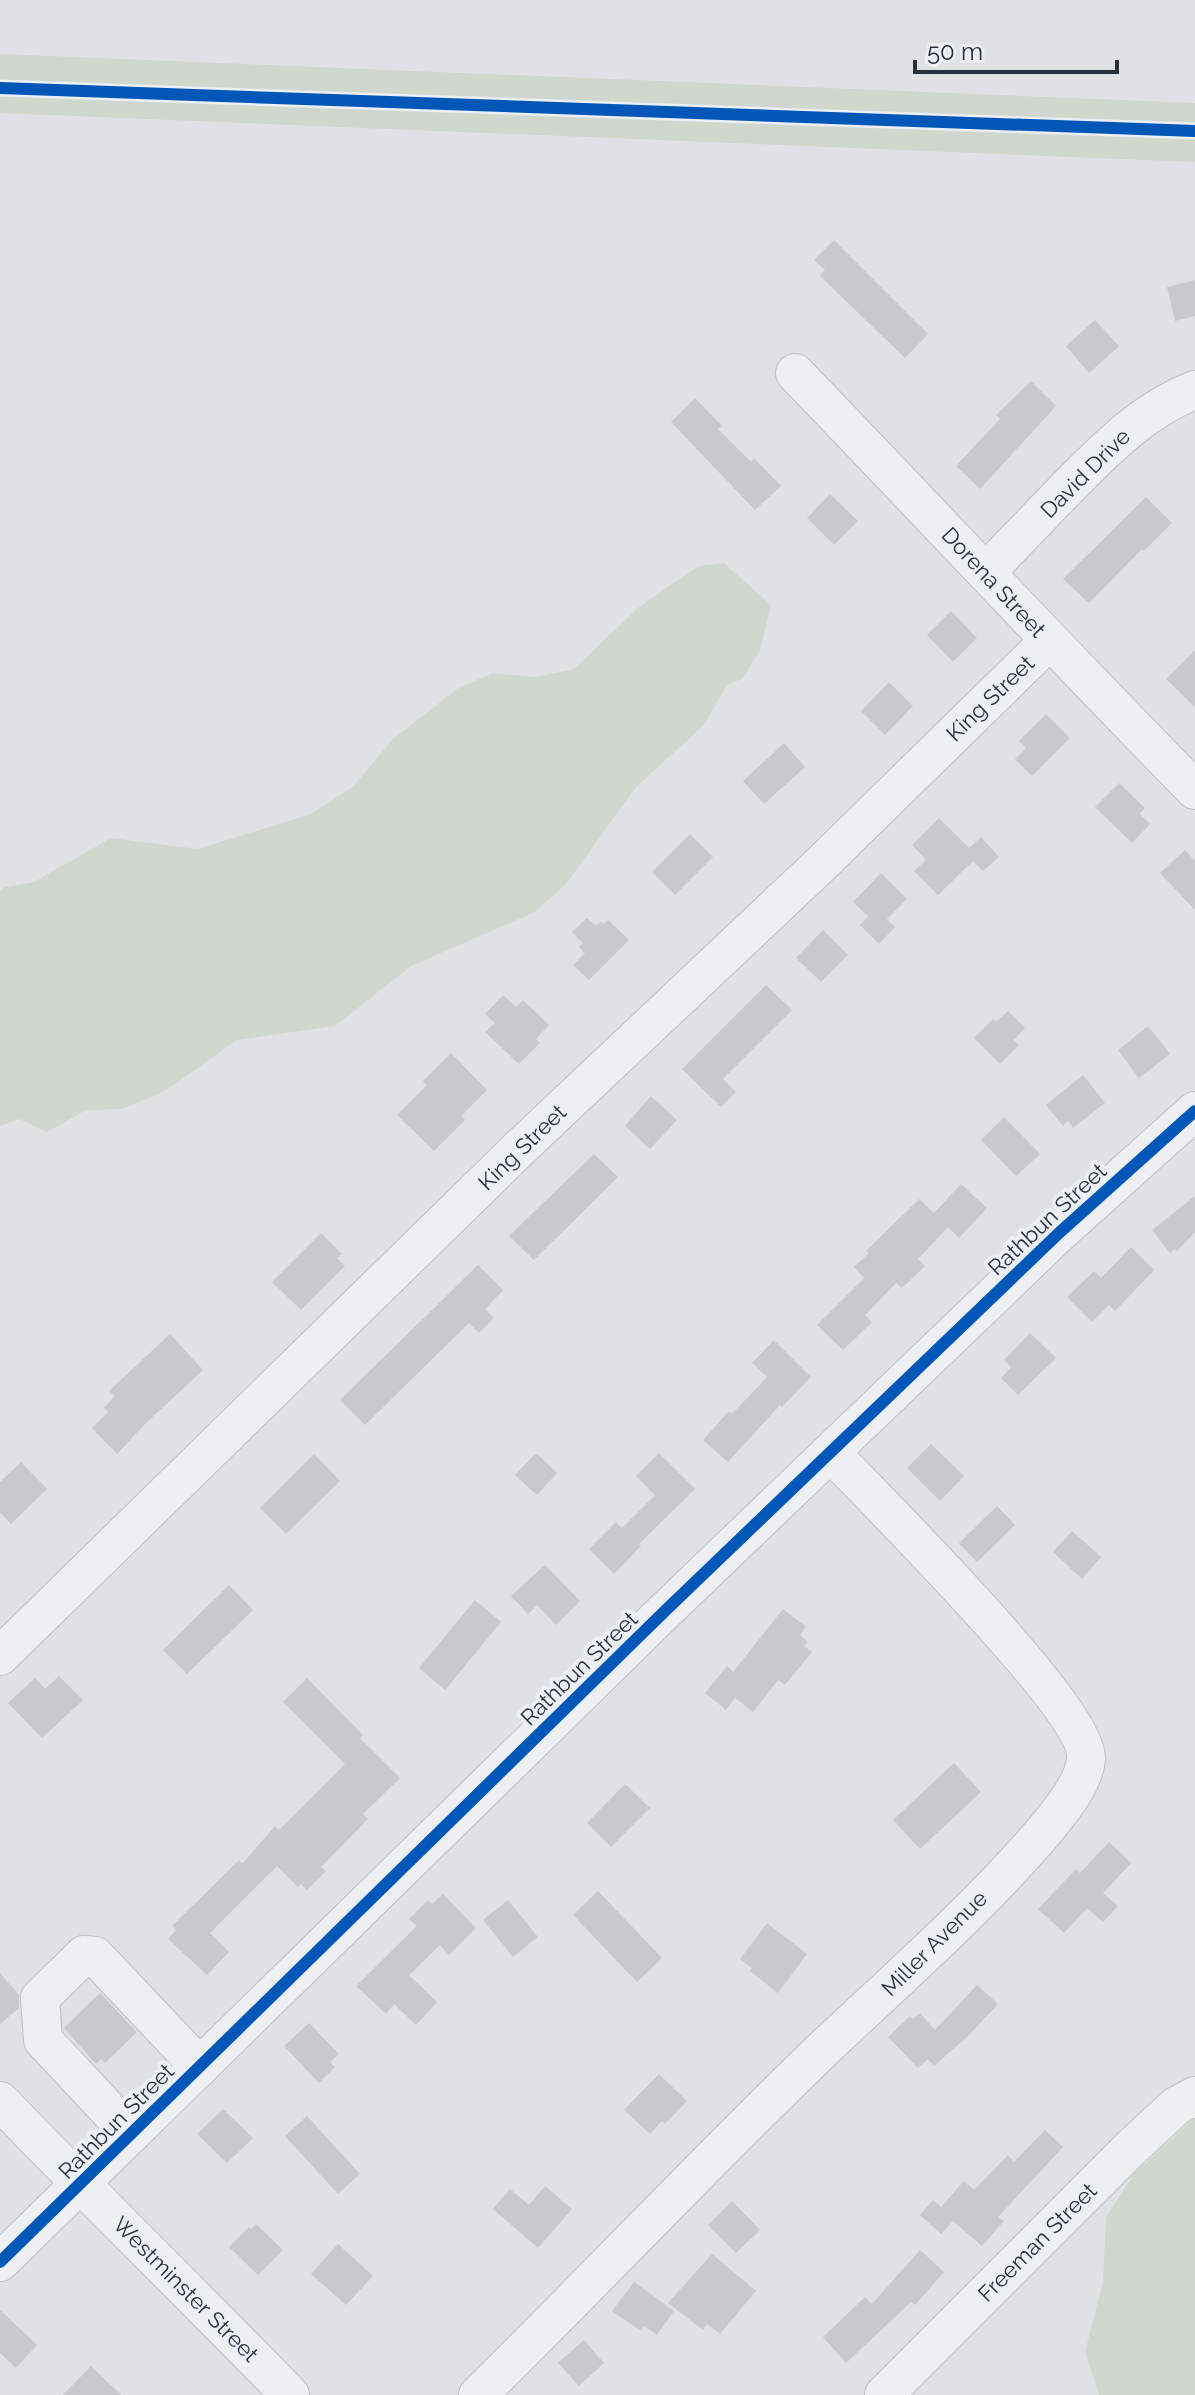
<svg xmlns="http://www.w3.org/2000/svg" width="1195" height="2395" viewBox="0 0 1195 2395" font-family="Raleway,sans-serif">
<rect width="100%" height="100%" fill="#dfe1e4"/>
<g fill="#d0d7cf">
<path d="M0,54L1195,103V162L0,113Z"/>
<path d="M724,563L771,605L760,650L742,679L728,684L703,726L636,787L566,884L535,912L411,966L335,1026L237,1040L165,1091L122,1109L86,1110L47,1132L19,1119L0,1126V891L5,887L34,882L111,838L198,849L311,814L353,787L392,740L457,689L492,673L536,677L574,669L639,607L699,566Z"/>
<path d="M1195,2117V2395H1099L1085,2352L1103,2282L1106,2217L1134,2174Z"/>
</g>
<g fill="#c7c9cc">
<path d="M834,240L928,334L905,358L820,276L825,270L814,260Z"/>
<path d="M1195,280V316L1175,321L1167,287Z"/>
<path d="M1095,320L1119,346L1089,373L1066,346Z"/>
<path d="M1031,381L1056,406L980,489L956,466L1000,419L996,415Z"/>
<path d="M695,398L722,426L718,429L751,462L754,458L781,486L755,510L671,422Z"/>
<path d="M830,494L858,521L834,545L807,518Z"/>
<path d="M1146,497L1172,523L1144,551L1142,549L1089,603L1063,579Z"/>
<path d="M951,611L977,638L953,662L927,635Z"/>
<path d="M1195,650V707L1166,679Z"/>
<path d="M889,682L913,706L885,735L861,711Z"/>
<path d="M1046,714L1070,738L1032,776L1015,759L1026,748L1019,741Z"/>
<path d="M784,743L805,767L764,804L743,781Z"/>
<path d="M1119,783L1145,808L1140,814L1150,824L1132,843L1095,807Z"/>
<path d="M939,818L969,848L981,837L999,857L983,871L973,861L938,895L914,871L926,860L912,845Z"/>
<path d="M690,834L713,857L675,895L652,872Z"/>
<path d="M1185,850L1195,861V910L1160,873Z"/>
<path d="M881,873L907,899L887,919L895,927L879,944L860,925L868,916L853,902Z"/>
<path d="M587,918L596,926L601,921L604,924L608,920L629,940L589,980L573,965L585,953L579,947L583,943L572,932Z"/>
<path d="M823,930L848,955L821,982L796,958Z"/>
<path d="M766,985L792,1010L723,1079L736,1092L721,1107L682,1069Z"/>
<path d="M503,995L516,1007L523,1000L549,1025L536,1039L540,1043L519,1064L485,1032L495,1023L485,1014Z"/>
<path d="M1008,1011L1025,1028L1014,1040L1019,1045L1000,1064L974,1038L993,1019L996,1022Z"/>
<path d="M1148,1026L1170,1054L1139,1078L1118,1050Z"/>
<path d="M451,1053L487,1090L461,1116L465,1120L434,1151L397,1115L427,1085L423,1081Z"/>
<path d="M1083,1075L1105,1103L1073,1128L1068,1121L1063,1126L1046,1105Z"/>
<path d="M651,1096L677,1120L650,1149L625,1126Z"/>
<path d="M1004,1117L1040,1154L1016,1176L981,1140Z"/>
<path d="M594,1154L618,1177L534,1260L509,1236Z"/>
<path d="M961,1184L987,1208L959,1238L948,1227L918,1259L925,1266L902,1288L896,1283L865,1315L872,1322L843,1350L817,1325L864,1278L854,1267L869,1253L866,1251L919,1199L934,1213Z"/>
<path d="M1195,1196V1232L1177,1251L1174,1249L1170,1253L1152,1230Z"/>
<path d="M321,1233L342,1254L337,1258L345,1266L301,1310L272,1282Z"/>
<path d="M1131,1247L1154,1270L1115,1311L1109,1305L1092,1322L1067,1297L1094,1271L1101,1278Z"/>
<path d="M478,1265L503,1290L485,1309L494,1318L479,1333L469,1323L365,1425L340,1400Z"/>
<path d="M1030,1333L1056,1358L1018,1395L1001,1378L1011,1367L1004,1360Z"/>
<path d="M170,1334L203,1370L146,1423L117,1454L92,1428L108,1412L104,1408L115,1396L109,1391Z"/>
<path d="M774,1340L811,1377L782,1407L780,1405L728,1462L703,1440L729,1411L732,1414L767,1377L752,1363Z"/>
<path d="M931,1444L964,1476L940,1501L907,1468Z"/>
<path d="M536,1453L557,1473L537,1495L515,1475Z"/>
<path d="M659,1453L695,1489L639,1544L641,1546L614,1574L589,1549L616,1522L622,1528L655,1495L636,1476Z"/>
<path d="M314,1454L340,1481L286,1534L260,1508Z"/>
<path d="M21,1462L47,1489L11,1524L0,1512V1482Z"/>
<path d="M997,1506L1015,1525L977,1562L959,1543Z"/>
<path d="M1072,1531L1101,1557L1082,1579L1053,1552Z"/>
<path d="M545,1565L580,1601L556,1625L537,1605L528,1614L511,1596Z"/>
<path d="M229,1585L253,1610L187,1674L163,1650Z"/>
<path d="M475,1600L501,1622L445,1690L419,1668Z"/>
<path d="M783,1609L806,1627L800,1635L808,1642L804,1646L812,1652L785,1685L778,1680L753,1712L735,1698L726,1710L705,1693L727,1666L733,1672Z"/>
<path d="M59,1676L83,1700L42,1738L8,1703L35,1678L45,1689Z"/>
<path d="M307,1678L363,1735L360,1738L400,1778L363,1814L368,1819L321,1867L326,1871L307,1890L301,1884L298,1887L277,1866L210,1933L229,1952L207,1975L168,1939L176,1930L172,1926L239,1860L242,1864L275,1826L279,1830L345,1764L283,1702Z"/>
<path d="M954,1763L981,1792L920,1849L893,1820Z"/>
<path d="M625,1784L650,1808L611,1847L587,1823Z"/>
<path d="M1109,1842L1131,1863L1103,1893L1118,1906L1103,1922L1087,1908L1064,1933L1038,1909L1076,1869L1080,1873Z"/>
<path d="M598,1891L662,1958L637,1982L573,1915Z"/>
<path d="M443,1894L476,1928L449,1955L440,1945L409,1975L437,2002L416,2025L394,2004L386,2014L356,1986L417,1926L409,1919L428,1900L432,1904Z"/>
<path d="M508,1900L538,1937L513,1957L483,1920Z"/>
<path d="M767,1923L807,1954L778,1993L750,1971L752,1968L740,1959Z"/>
<path d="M0,1973L19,1995V2008L0,2024Z"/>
<path d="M977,1985L998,2004L967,2037L934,2066L928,2059L918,2068L888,2037L910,2016L913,2019L920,2013L935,2030Z"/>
<path d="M100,1993L137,2032L105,2063L101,2059L96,2064L64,2028Z"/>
<path d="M309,2023L339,2054L330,2062L335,2067L319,2083L284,2046Z"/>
<path d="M659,2074L687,2101L665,2124L662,2121L650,2134L624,2110Z"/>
<path d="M223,2109L253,2138L227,2163L197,2134Z"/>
<path d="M307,2116L360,2174L338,2194L285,2136Z"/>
<path d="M1045,2130L1063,2147L998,2217L1004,2221L982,2246L953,2221L941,2234L920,2215L933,2200L941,2207L964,2181L974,2190L1008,2155L1014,2162Z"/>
<path d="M545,2186L572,2209L538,2248L493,2209L510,2189L529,2205Z"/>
<path d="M732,2201L760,2230L736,2253L708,2225Z"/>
<path d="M256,2224L283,2250L258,2275L229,2247L249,2227L251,2229Z"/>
<path d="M338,2244L373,2276L346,2305L311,2274Z"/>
<path d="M920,2250L944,2272L915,2305L911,2302L846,2363L823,2337L865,2297L872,2304Z"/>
<path d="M712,2254L756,2291L720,2334L707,2324L703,2330L668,2303Z"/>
<path d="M634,2282L674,2311L657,2335L644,2326L641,2331L612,2311Z"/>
<path d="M0,2310L37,2345L16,2368L0,2353Z"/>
<path d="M584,2340L604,2363L579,2386L558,2363Z"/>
<path d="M91,2366L121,2395H63Z"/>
</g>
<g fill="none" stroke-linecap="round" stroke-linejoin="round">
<defs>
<g id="minor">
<path d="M795,373C929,512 1060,653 1195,790"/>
<path d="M986,572C1013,544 1041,515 1068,487C1107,448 1143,410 1195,390"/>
<path d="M0,1656L524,1144L819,866L1049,641"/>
<path d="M0,2101C95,2200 194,2296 290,2395"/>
<path d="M131,2134L43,2040L40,1998L84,1955L95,1956L200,2067"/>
<path d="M0,2262L667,1609L1059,1233L1195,1111"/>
<path d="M478,2395C593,2282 704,2164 820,2052C896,1980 977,1910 1045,1830C1060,1812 1085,1782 1086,1758C1087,1709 874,1498 831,1453"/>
<path d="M884,2395L1131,2148L1176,2106L1195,2096"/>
</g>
</defs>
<use href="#minor" stroke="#bdbfc2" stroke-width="40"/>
<use href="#minor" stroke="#eeeff0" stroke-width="38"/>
<defs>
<g id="cycleway">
<path d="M0,88L1195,131"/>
<path d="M0,2262L667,1609L1059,1233L1195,1111"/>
</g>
</defs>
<use href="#cycleway" stroke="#eceff4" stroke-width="17"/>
<use href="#cycleway" stroke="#0057b8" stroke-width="12"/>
</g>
<g text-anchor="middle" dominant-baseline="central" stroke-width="8" stroke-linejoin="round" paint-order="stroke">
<g font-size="22" fill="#272f3b" stroke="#eceff4">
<text transform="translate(1085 473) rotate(-45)">David Drive</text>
<text transform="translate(994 582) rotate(47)">Dorena Street</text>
<text transform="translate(990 698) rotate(-44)">King Street</text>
<text transform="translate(522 1147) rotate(-44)">King Street</text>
<text transform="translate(1047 1219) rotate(-43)">Rathbun Street</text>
<text transform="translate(579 1668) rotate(-44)">Rathbun Street</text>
<text transform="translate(934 1943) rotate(-45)">Miller Avenue</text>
<text transform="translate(116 2121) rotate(-45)">Rathbun Street</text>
<text transform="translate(1037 2242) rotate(-45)">Freeman Street</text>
<text transform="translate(186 2289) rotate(45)">Westminster Street</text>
</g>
</g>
<path d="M915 60v12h202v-12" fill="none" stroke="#272f3b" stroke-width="4"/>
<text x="927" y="60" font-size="24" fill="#272f3b" stroke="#eceff4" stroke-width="6" paint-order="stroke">50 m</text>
</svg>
